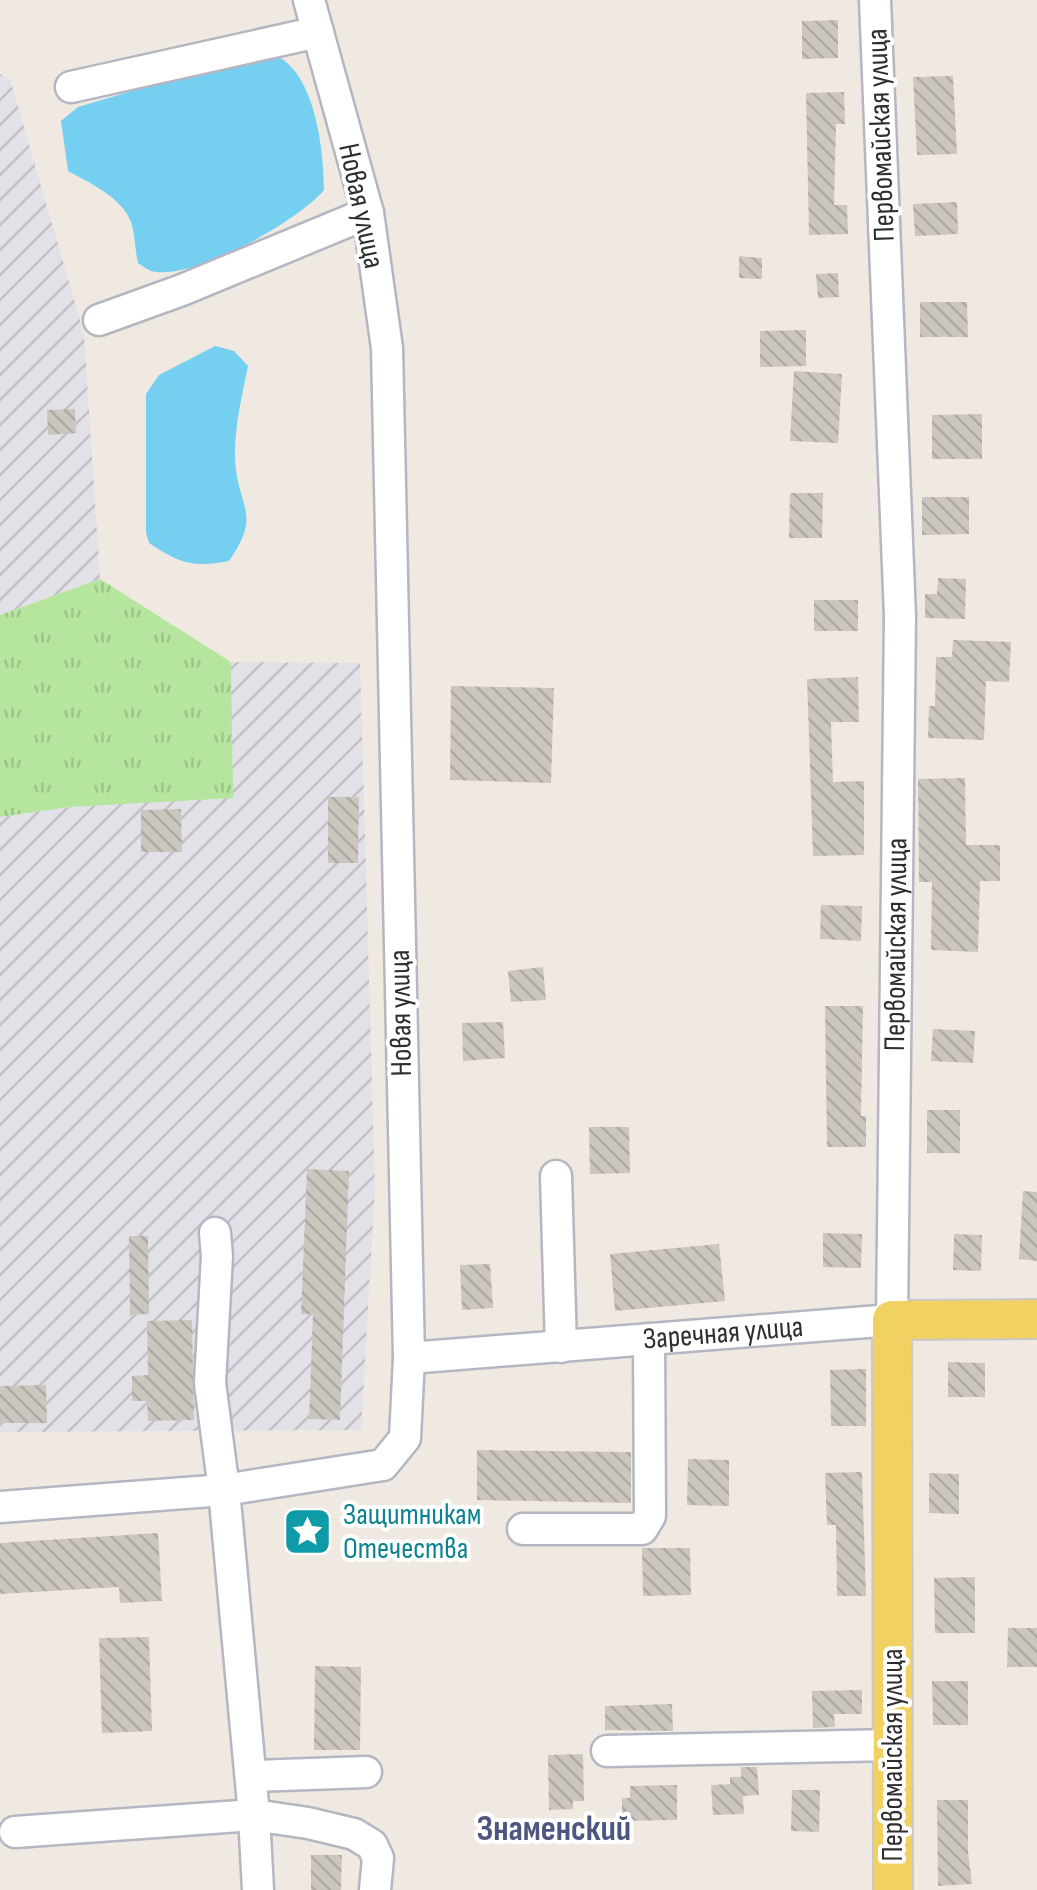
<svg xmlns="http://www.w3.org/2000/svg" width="1037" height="1890" viewBox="0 0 1037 1890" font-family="'Sofia Sans Condensed',sans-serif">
<defs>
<pattern id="industrial-furrows" width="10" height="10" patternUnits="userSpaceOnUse" patternTransform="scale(2.5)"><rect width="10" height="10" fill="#e3e1e8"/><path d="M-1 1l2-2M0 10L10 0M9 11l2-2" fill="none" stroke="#c3c1c7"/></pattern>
<pattern id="grass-tufts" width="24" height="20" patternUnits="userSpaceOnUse" patternTransform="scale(2.5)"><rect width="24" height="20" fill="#b6e59e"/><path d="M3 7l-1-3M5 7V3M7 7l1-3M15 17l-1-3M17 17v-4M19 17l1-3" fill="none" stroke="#9dc588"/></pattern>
<pattern id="building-back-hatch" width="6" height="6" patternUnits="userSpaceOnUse" patternTransform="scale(2.5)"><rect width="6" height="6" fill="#cbc7bf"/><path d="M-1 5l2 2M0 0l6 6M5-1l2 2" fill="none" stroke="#afaba4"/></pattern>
</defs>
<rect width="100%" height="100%" fill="#efe9e1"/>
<g fill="url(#industrial-furrows)">
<path d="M0,74L10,79L84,334L100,579L0,615Z"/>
<path d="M231,662L360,663L375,1189L361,1430L0,1432V817L98,803L232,798Z"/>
</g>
<path fill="url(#grass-tufts)" d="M100,579L231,662L233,798L70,807L0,817V615Z"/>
<g fill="#75cff0">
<path d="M260,53C267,55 276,55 282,59C316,82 324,152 324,190C298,221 192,282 151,271C146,269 143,266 138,263C135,250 135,234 131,222C122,197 89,183 68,171L61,121L78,107Z"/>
<path d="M215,346L234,351L248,366C242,395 234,429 235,459C237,507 263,513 229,561C193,568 179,563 149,543L146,532V394L159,375Z"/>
</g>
<g fill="url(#building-back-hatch)">
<path d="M838,20V58L802,59V21Z"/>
<path d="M953,76L957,154L917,155L913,77Z"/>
<path d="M844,92L845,124H836L834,205H847L848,234L809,235L806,93Z"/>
<path d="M957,202L958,234L915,236L913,204Z"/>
<path d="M739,256L762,258V279L739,278Z"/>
<path d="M838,273L839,297L818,298L816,274Z"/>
<path d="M920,302H967L968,337H920Z"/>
<path d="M806,330V366L760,367V331Z"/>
<path d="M794,371L842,374L838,443L790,441Z"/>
<path d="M75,409L76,433L48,435L47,410Z"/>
<path d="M982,414V459H932V415Z"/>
<path d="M790,493H823L822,538H789Z"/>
<path d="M922,497H969V534L922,535Z"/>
<path d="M938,578L966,579L965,619L925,618V594H937Z"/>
<rect x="814" y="600" width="44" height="31"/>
<path d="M953,640L1011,642L1009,682L986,681L984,740L928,738L929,706H935L936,657H952Z"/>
<path d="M858,677L859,722H831L833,782L864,781V855L813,856L807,679Z"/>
<path d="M451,686L554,688L551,783L450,780Z"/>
<path d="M965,778L966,845H1000V881H980L978,952L931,950L932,882H919L918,779Z"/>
<path d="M328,797H359L358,863H328Z"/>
<path d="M181,809L182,852H141V810Z"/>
<path d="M821,905L862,906L861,941L820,939Z"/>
<path d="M543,967L546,1000L511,1002L508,971Z"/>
<path d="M825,1006H863L861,1116H866V1147H827Z"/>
<path d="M503,1022L505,1058L463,1061L462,1023Z"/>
<path d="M933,1029L975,1031L973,1063L931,1061Z"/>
<rect x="927" y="1110" width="33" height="43"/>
<path d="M589,1127H629L630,1173L590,1174Z"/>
<path d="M307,1169L349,1171L340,1420L309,1419L313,1314H301Z"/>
<path d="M1023,1191L1037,1192V1261L1019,1259Z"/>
<path d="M823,1233L862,1234L861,1268L823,1267Z"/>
<path d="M954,1234L982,1235L981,1271L953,1270Z"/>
<path d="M129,1236H148L149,1314L130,1315Z"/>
<path d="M719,1244L725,1301L615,1311L610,1254Z"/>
<path d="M490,1264L493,1308L462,1310L460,1265Z"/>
<path d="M192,1320L194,1420L148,1421L147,1401H132V1376L148,1375L147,1321Z"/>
<path d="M948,1362L985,1363V1397H948Z"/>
<path d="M866,1369V1426H831L830,1370Z"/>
<path d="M46,1385L47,1423H0V1386Z"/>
<path d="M477,1450L631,1452V1503L477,1500Z"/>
<path d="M688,1459L729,1460V1506L687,1505Z"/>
<path d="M862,1472L866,1596H837L836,1525H827L825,1473Z"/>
<path d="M929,1473L959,1474V1514L929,1513Z"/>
<path d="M158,1533L162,1601L120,1603L119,1587L0,1594V1543Z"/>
<path d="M642,1548H690L691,1595L643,1596Z"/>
<path d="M975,1577V1633H935L934,1578Z"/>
<path d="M1008,1628H1037V1667H1007Z"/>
<path d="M149,1637L152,1731L102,1733L99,1638Z"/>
<path d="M315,1666L361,1667L360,1750H314Z"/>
<path d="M932,1681H968V1725H933Z"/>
<path d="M862,1690V1714H834L835,1727L813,1728L812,1691Z"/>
<path d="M672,1704L673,1731L605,1730V1706Z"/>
<path d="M583,1754L584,1801H573V1809L549,1810L548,1755Z"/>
<path d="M741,1767H757L759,1795L743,1796L744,1814L713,1815L711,1785L730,1784V1777H741Z"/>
<path d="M677,1785V1820L622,1821V1798H630V1786Z"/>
<path d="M792,1790H820L819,1832L791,1831Z"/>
<path d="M937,1800H968V1852L972,1884L938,1886Z"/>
<path d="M311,1855H342L341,1890H311Z"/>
</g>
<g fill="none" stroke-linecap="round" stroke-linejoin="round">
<defs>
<g id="minor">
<path d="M71,87L318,32"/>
<path d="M99,320L182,290L368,213"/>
<path d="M556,1176L561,1347"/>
<path d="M215,1233L217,1256L210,1383L224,1490L254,1815L258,1890"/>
<path id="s1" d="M409,1358L892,1320L900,616L875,0"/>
<path d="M0,1507L224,1490L383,1465L405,1438L409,1358L387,348L368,213L309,0"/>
<path d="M523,1529H642L650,1516L649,1339"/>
<path d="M607,1751L892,1745"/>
<path d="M251,1776L366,1772"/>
<path d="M15,1832L254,1815L308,1823L354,1834L372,1845L378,1858L375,1890"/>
</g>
<path id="major" d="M893,1890L892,1320L1037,1319"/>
</defs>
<use href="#minor" stroke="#b4b7c1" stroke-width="35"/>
<use href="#major" stroke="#c9c9c9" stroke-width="42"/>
<use href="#minor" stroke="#fff" stroke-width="30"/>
<use href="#major" stroke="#f2d163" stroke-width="38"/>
</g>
<defs>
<symbol id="sight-square" viewBox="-11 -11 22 22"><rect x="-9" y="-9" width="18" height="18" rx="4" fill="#0f9aa8" stroke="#fff"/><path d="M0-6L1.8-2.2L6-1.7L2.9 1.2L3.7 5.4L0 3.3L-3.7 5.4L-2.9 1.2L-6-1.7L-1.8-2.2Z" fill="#fff"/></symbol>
</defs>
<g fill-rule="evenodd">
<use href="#sight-square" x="280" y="1504" width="55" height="55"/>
</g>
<g text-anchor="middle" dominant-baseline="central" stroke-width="8" stroke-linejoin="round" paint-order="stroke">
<g font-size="30" fill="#2e2e2e" stroke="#fff">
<text transform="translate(881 135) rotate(-92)">Первомайская улица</text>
<text transform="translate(361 206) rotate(78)">Новая улица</text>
<text stroke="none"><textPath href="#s1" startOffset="860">Первомайская улица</textPath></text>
<text transform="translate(401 1013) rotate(-91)">Новая улица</text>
<text stroke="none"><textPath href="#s1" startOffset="315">Заречная улица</textPath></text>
<text transform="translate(893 1755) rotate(-90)">Первомайская улица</text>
</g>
<g font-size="30" fill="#0d838f" stroke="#fff" text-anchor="start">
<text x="343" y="1515">Защитникам<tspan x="343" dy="34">Отечества</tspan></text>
</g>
<g font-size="35" font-weight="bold" fill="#4d5680" stroke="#fff">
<text x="554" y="1829">Знаменский</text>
</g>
</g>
</svg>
